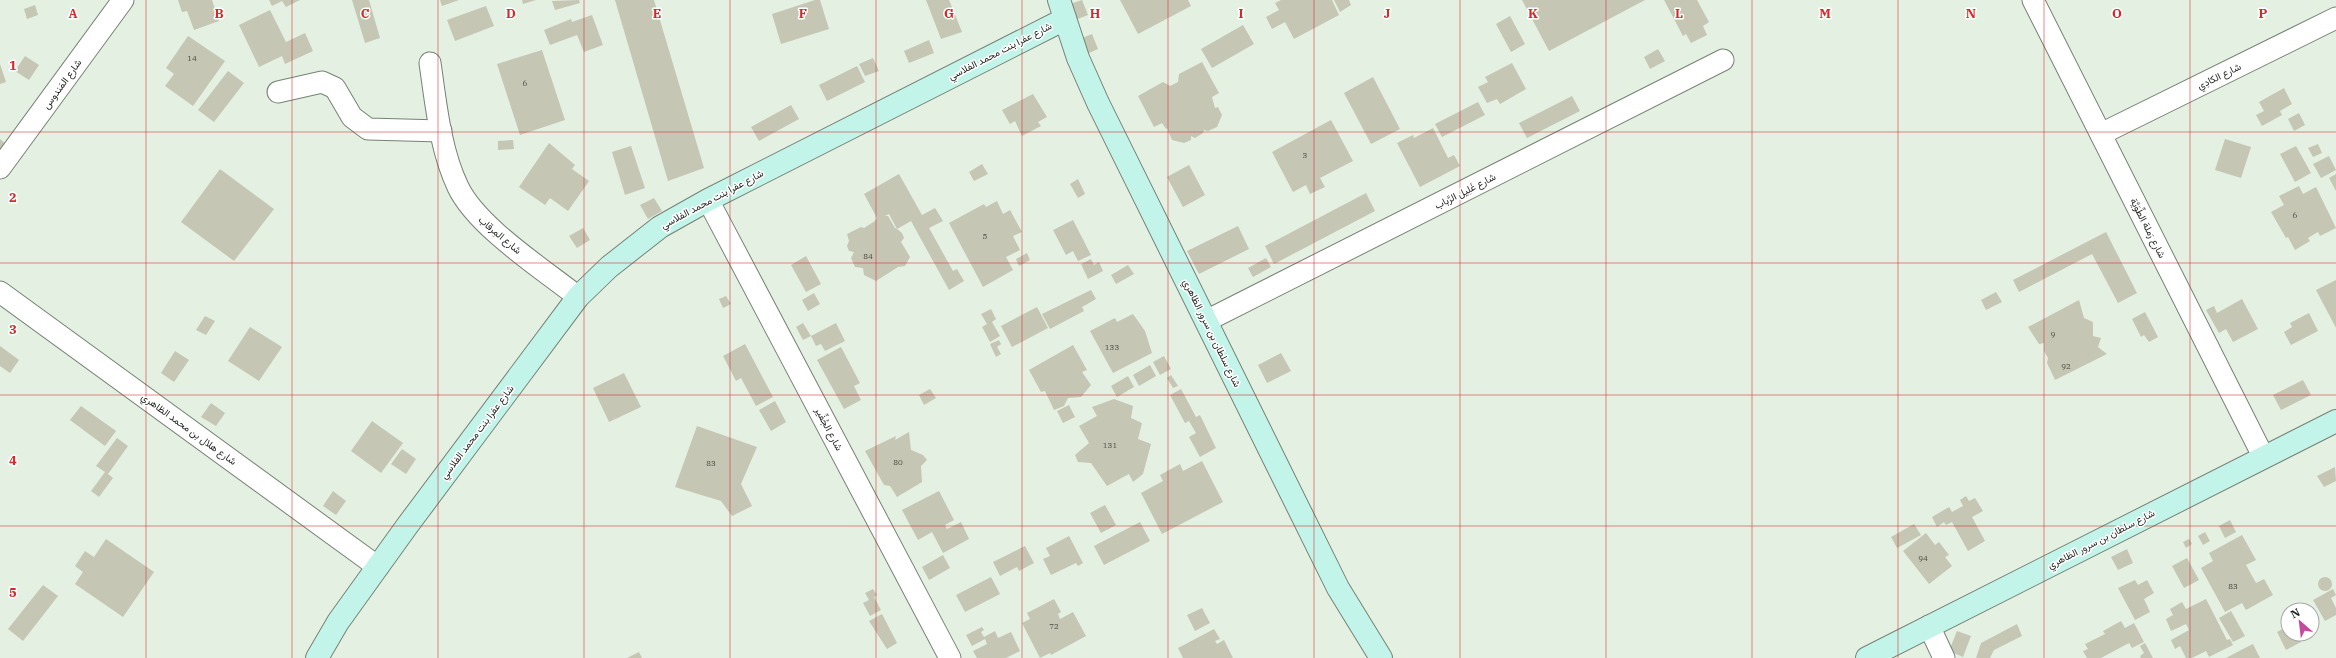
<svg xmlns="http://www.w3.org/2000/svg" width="2336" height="658" viewBox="0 0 2336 658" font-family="'IBM Plex Serif',Vazirmatn,serif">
<rect width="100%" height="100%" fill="#e4f1e2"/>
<g fill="#c5c6b4" fill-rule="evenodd">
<path d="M178,0H212L219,21L194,30L187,11L182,12Z"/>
<path d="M269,0H300L286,7L282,1L272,6Z"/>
<path d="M352,0H369L380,38L365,43Z"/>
<path d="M440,0H459L442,6Z"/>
<path d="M522,0H536L523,4Z"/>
<path d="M579,0L580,3L555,10L552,1Z"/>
<path d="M615,0H654L704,168L668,181Z"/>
<path d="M815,0H820L829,29L781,44L772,14Z"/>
<path d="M926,0H949L962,32L941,39Z"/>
<path d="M1082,0L1088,15L1075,20L1070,4Z"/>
<path d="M1120,0H1188L1191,6L1138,34Z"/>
<path d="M1281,0H1332L1339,15L1294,39L1285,22L1272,29L1266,17L1279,10L1275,3Z"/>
<path d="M1334,0H1349L1351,5L1340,12Z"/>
<path d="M1522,0H1645L1549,51Z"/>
<path d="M1664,0H1697L1709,22L1703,26L1707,35L1691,43L1686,34L1683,36Z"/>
<path d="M35,5L38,15L27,19L24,9Z"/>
<path d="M486,6L494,26L455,41L447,20Z"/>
<path d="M270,10L286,42L305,33L313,51L285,64L282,56L259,67L239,25Z"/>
<path d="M592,15L603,45L584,52L577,35L550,45L544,30L571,19L572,22Z"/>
<path d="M1510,16L1525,44L1511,52L1496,24Z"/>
<path d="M1243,25L1254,44L1212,68L1201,49Z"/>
<path d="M1092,34L1098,49L1087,54L1080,39Z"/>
<path d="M188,36L225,61L193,106L165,86L174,74L166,68Z"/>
<path d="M929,40L934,53L909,63L904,51Z"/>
<path d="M1658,49L1665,61L1650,69L1644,57Z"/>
<path d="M542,50L565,120L520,135L497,64Z"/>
<path d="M25,56L39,65L29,80L15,71Z"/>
<path d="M873,58L879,71L865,76L859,64Z"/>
<path d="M1202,62L1219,93L1212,97L1215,108L1218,107L1222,115L1217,127L1208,131L1204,130L1203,133L1195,138L1191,136V140L1184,143L1172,140L1167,128L1166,129L1162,123L1154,127L1138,96L1163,82L1170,86L1178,82L1179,74Z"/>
<path d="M1512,63L1526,89L1500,104L1497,99L1487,103L1478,87L1488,82L1485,77Z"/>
<path d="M0,64L6,82L0,84Z"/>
<path d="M857,66L865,82L827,101L819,85Z"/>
<path d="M228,71L244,83L214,122L198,110Z"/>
<path d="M1373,77L1400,129L1371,144L1344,93Z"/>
<path d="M2284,88L2292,104L2280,111L2282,115L2262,126L2256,115L2264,111L2259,102Z"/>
<path d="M1033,94L1047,117L1038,122L1041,126L1022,136L1015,121L1010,124L1002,110Z"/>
<path d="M1572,96L1580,111L1527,138L1519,123Z"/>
<path d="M1478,102L1485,115L1442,137L1435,124Z"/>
<path d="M791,105L799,119L759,141L751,127Z"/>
<path d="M2299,113L2305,125L2294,131L2288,119Z"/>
<path d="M1331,120L1353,161L1320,178L1325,187L1310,194L1306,185L1293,192L1272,152Z"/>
<path d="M1433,128L1448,158L1454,155L1460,166L1420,187L1397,143L1413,135L1414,138Z"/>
<path d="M0,139L6,144L0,152Z"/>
<path d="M2225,139L2251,147L2241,178L2215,170Z"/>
<path d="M513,140L514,149L498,150V141Z"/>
<path d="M549,143L575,165L572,169L589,181L568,211L550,198L545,205L519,187Z"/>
<path d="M2318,144L2322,153L2313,157L2308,148Z"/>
<path d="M631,146L645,188L625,195L612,152Z"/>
<path d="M2296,146L2311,173L2295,182L2280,154Z"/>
<path d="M2329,156L2336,170L2321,178L2313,164Z"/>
<path d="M982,164L988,174L974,181L969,172Z"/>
<path d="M1189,165L1205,195L1183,207L1167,177Z"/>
<path d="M220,169L274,209L234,261L181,222Z"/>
<path d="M899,174L922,215L935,208L943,221L929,228L953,271L957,269L964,281L949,290L911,221L897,229L902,233L904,238L901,242L910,257L905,266L898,267L876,281L864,275L863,268L855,267L851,258L854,252L849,251L847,246L849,241L847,234L861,227L864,228L875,221L877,218L864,194ZM889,214L897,229L895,228L888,216H885Z"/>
<path d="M2336,174V191L2329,178Z"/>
<path d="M1078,179L1085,194L1078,198L1070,184Z"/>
<path d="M2299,186L2303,194L2316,187L2336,228L2320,236L2318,232L2308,238L2310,241L2295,250L2288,237L2286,238L2271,212L2284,205L2279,196Z"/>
<path d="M1366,193L1375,211L1274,264L1265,246Z"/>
<path d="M654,198L662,211L648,219L640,205Z"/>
<path d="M997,201L1003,214L1010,210L1022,232L1013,236L1020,250L1006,257L1013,270L983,287L949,223L984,204L986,207Z"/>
<path d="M1073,220L1091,255L1078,261L1073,251L1066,255L1053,230Z"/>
<path d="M1238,226L1249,249L1199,274L1187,251Z"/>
<path d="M583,228L590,240L577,248L569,236Z"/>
<path d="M2106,232L2137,293L2118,303L2092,254L2019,292L2013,280Z"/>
<path d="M1027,253L1030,260L1019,266L1016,259Z"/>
<path d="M806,256L821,284L806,292L791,265Z"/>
<path d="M1266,258L1271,267L1253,277L1248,268Z"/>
<path d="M1091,259L1094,265L1099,262L1103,271L1088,279L1081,264Z"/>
<path d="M1128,265L1134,274L1116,284L1111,275Z"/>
<path d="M2336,280V328L2316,290Z"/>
<path d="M1091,290L1096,299L1082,307L1084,311L1050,329L1042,314Z"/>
<path d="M1996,292L2002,302L1986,310L1981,300Z"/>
<path d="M814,293L820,304L808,311L802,300Z"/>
<path d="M726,296L731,304L723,308L719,299Z"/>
<path d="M2242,299L2258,329L2233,342L2226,329L2219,333L2206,310L2214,306L2217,313Z"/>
<path d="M2079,300L2084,318L2093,322V336L2101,338L2098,347L2107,354L2055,380L2047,363L2048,358L2044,351V343L2039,344L2028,327Z"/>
<path d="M1037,307L1048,328L1012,347L1001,326Z"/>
<path d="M991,309L996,319L992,322L1000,336L990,342L982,327L987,324L981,314Z"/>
<path d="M2145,312L2158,337L2149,342L2144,335L2141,337L2132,319Z"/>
<path d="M2309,313L2318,331L2291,345L2284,332L2292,327L2290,323Z"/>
<path d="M1133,314L1145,331L1152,353L1113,373L1090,331L1115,318L1117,322Z"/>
<path d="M205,316L215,321L206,335L196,330Z"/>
<path d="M803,323L811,336L836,323L845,341L825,351L821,344L816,346L811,336L803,340L796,327Z"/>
<path d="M250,327L282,347L259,381L228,361Z"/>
<path d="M999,340L1001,344L997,347L1001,354L996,357L990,344Z"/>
<path d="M745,344L773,397L756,406L741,378L736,381L723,356Z"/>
<path d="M1073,345L1087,370L1082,372L1091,385L1081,397L1068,398L1064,406L1054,410L1045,391L1041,392L1029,370Z"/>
<path d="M0,346L19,360L10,373L0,366Z"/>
<path d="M841,347L860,383L854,386L861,400L844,409L817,360Z"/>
<path d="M175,351L189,360L174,382L161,373Z"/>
<path d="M1281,353L1291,371L1267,383L1258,365Z"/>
<path d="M1164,356L1171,369L1160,375L1153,362Z"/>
<path d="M1150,365L1156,376L1139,386L1133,375Z"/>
<path d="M624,373L641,407L609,422L593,388Z"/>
<path d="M1171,375L1178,386L1173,388L1167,378Z"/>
<path d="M1128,376L1134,387L1117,397L1111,386Z"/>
<path d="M2303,380L2311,395L2281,410L2273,395Z"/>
<path d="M930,389L936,398L924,405L919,395Z"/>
<path d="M1181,389L1196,417L1200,415L1216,448L1200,457L1189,437L1196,433L1189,421L1185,423L1170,395Z"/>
<path d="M1114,399L1133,406L1131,418L1142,423L1138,439L1151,444L1143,474L1133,482L1129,474L1107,486L1091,463L1078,462L1075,455L1089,443L1079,426L1097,416L1092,407Z"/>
<path d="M775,401L786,422L771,431L759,410Z"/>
<path d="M211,403L225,413L216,426L201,417Z"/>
<path d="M1069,405L1075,417L1063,423L1057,411Z"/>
<path d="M81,406L116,431L105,446L70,420Z"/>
<path d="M372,421L403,443L381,473L351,451Z"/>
<path d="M697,426L757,447L741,484L752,506L732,516L721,501L675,487Z"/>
<path d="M909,432L911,450L923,455L927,460L921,466L922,482L897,497L890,486L884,485L865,451L896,436L895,440Z"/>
<path d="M117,438L128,446L108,474L113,478L99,497L91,491L105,472L96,466Z"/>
<path d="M402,449L416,459L406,474L391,464Z"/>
<path d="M1202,461L1223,502L1162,534L1141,493L1163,481L1160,475L1180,464L1183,471Z"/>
<path d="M2335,467L2336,481L2324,487L2317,476Z"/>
<path d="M333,491L346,501L336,515L323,506Z"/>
<path d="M939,491L954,520L945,525L947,529L961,522L969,539L943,553L932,532L918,540L902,510Z"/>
<path d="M1966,496L1969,501L1975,498L1983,511L1972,517L1985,541L1968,551L1952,522L1946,525L1944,522L1937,527L1932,517L1949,507L1952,512L1963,506L1960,500Z"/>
<path d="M1105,505L1116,525L1101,533L1090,513Z"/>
<path d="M2230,520L2236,532L2225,538L2219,526Z"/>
<path d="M1140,522L1150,541L1104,565L1094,546Z"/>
<path d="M1914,524L1921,535L1897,548L1891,537Z"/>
<path d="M2205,532L2210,541L2203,545L2198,536Z"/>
<path d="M1926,533L1935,545L1939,542L1949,555L1945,557L1952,566L1929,584L1903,551Z"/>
<path d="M2242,535L2256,560L2246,565L2256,583L2264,579L2273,595L2246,610L2242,603L2225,612L2201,568L2213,561L2209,553Z"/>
<path d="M1069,536L1083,563L1078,566L1076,563L1051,575L1043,559L1050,556L1046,548Z"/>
<path d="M106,539L154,572L123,617L75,584L83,572L75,566L85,551L94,557Z"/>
<path d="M2189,539L2192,544L2186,548L2183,542Z"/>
<path d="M1025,546L1034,563L1019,571L1017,567L1000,576L993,562Z"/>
<path d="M2127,549L2133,563L2118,570L2111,557Z"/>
<path d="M943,555L950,568L929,580L922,567Z"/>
<path d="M2187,558L2199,580L2184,588L2172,566Z"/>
<circle cx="2325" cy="584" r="7"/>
<path d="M991,577L1000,594L965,612L956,595Z"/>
<path d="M2135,580L2138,585L2147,580L2154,593L2144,599L2150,612L2135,620L2118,588Z"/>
<path d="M43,585L58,596L23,641L8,629Z"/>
<path d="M873,589L877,595L874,597L881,610L870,616L863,603L869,600L865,593Z"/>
<path d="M2333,589L2336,595L2331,598L2336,608V615L2325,621L2313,600Z"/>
<path d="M1054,599L1061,612L1058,614L1060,619L1073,612L1086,636L1051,655L1050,653L1040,658L1022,623L1030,619L1027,613Z"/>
<path d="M2206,599L2227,640L2230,639L2233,645L2209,657L2206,651L2192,658H2186L2180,646L2175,649L2171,640L2189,630L2186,624L2171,631L2166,619L2173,615L2170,609L2182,602L2186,609Z"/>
<path d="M1202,608L1210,623L1195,631L1187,615Z"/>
<path d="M2231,611L2245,636L2233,642L2219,618Z"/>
<path d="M882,614L897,643L887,649L869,621Z"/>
<path d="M2121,621L2125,628L2134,623L2144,642L2132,648L2129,643L2101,658H2087L2083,651L2088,649L2085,644L2105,634L2103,631Z"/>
<path d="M2017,624L2022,636L1994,650L1990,658H1976L1981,643Z"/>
<path d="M2288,626V634H2296L2301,642L2286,650L2277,632Z"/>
<path d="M982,627L984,630L981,632L984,637L995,631L998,638L1011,632L1020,651L1006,658H977L973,651L987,644L985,639L972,646L966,635Z"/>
<path d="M1214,629L1220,639L1215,641L1217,644L1224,640L1233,658H1183L1178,648Z"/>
<path d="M1957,631L1971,636L1963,657L1949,651Z"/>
<path d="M2145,643L2153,658H2141L2140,656L2144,653L2140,646Z"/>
<path d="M2253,644L2260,658H2226L2241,650Z"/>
<path d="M639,652L642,658H627Z"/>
</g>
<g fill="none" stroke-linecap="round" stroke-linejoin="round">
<defs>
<g id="street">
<path d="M2033,0L2263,456"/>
<path d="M430,63C436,104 440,149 458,187C477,227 543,269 578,297"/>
<path d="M278,92L322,82L335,88L352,117L368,129L441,131"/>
<path d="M2101,134L2336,18"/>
<path d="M0,168L123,0"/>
<path d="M708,200L950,658"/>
<path d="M0,292L378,567"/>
<path d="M1206,321L1723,60"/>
<path d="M1929,626L1944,658"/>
</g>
<g id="secondary">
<path d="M1059,0L1078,58L1098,103L1338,588L1381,658"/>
<path d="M317,658L338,622L407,526L578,297L609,267L660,227L708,200L1065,19"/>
<path d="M1867,658L2336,421"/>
</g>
</defs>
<use href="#street" stroke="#768275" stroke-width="23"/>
<use href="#secondary" stroke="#768275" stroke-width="24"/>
<use href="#street" stroke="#fff" stroke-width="21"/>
<use href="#secondary" stroke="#c3f4e9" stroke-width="22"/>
</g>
<path fill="none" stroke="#d62828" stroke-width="1" stroke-opacity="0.55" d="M146,0V658M292,0V658M438,0V658M584,0V658M730,0V658M876,0V658M1022,0V658M1168,0V658M1314,0V658M1460,0V658M1606,0V658M1752,0V658M1898,0V658M2044,0V658M2190,0V658M0,132H2336M0,263H2336M0,395H2336M0,526H2336"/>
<g text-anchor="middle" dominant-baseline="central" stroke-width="3" stroke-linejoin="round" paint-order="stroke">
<g font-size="8" fill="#484b43">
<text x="192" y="58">14</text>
<text x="525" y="83">6</text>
<text x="1305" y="155">3</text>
<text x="2295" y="215">6</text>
<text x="985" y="236">5</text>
<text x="868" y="256">84</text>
<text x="2053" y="334">9</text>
<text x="1112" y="347">133</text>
<text x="2066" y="366">92</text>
<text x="1110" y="445">131</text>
<text x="898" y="462">80</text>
<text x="711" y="463">83</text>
<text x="1923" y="558">94</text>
<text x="2233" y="586">83</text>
<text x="1054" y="626">72</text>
</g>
<g font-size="10" fill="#1e221d" stroke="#fff">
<text transform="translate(1000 51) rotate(-27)">شارع عفرا بنت محمد الفلاسي</text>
<text transform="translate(2219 76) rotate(-26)">شارع الكادِي</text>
<text transform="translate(62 84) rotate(-54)">شارع المَندوس</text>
<text transform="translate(1465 191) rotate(-27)">شارع غَلِيل الرَّباب</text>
<text transform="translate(712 199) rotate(-28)">شارع عفرا بنت محمد الفلاسي</text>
<text transform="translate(2148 228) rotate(63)">شارع رَملة الطِّوَيَّة</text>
<text transform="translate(500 235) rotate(40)">شارع المِرقاب</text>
<text transform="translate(1212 333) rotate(64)">شارع سلطان بن سرور الظاهري</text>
<text transform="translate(189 429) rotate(36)">شارع هلال بن محمد الظاهري</text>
<text transform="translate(829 429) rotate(62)">شارع الجُفِّير</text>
<text transform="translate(477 432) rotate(-53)">شارع عفرا بنت محمد الفلاسي</text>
<text transform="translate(2101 539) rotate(-27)">شارع سلطان بن سرور الظاهري</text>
</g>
</g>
<g font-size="13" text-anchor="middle" font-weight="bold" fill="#d62828" stroke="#fff" stroke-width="3" stroke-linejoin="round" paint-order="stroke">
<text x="73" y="18">A</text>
<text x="219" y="18">B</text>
<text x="365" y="18">C</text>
<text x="511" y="18">D</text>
<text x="657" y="18">E</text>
<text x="803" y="18">F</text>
<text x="949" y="18">G</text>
<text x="1095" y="18">H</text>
<text x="1241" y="18">I</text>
<text x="1387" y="18">J</text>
<text x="1533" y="18">K</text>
<text x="1679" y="18">L</text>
<text x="1825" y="18">M</text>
<text x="1971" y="18">N</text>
<text x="2117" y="18">O</text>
<text x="2263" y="18">P</text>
<text x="13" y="70">1</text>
<text x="13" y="202">2</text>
<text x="13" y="334">3</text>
<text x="13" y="465">4</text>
<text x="13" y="597">5</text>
</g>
<g transform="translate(2300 622) rotate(332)"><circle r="19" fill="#ffffff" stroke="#a5a7a5"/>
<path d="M0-3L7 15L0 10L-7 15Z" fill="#c34a9d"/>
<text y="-6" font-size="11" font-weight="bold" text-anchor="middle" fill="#1e221d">N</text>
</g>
</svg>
